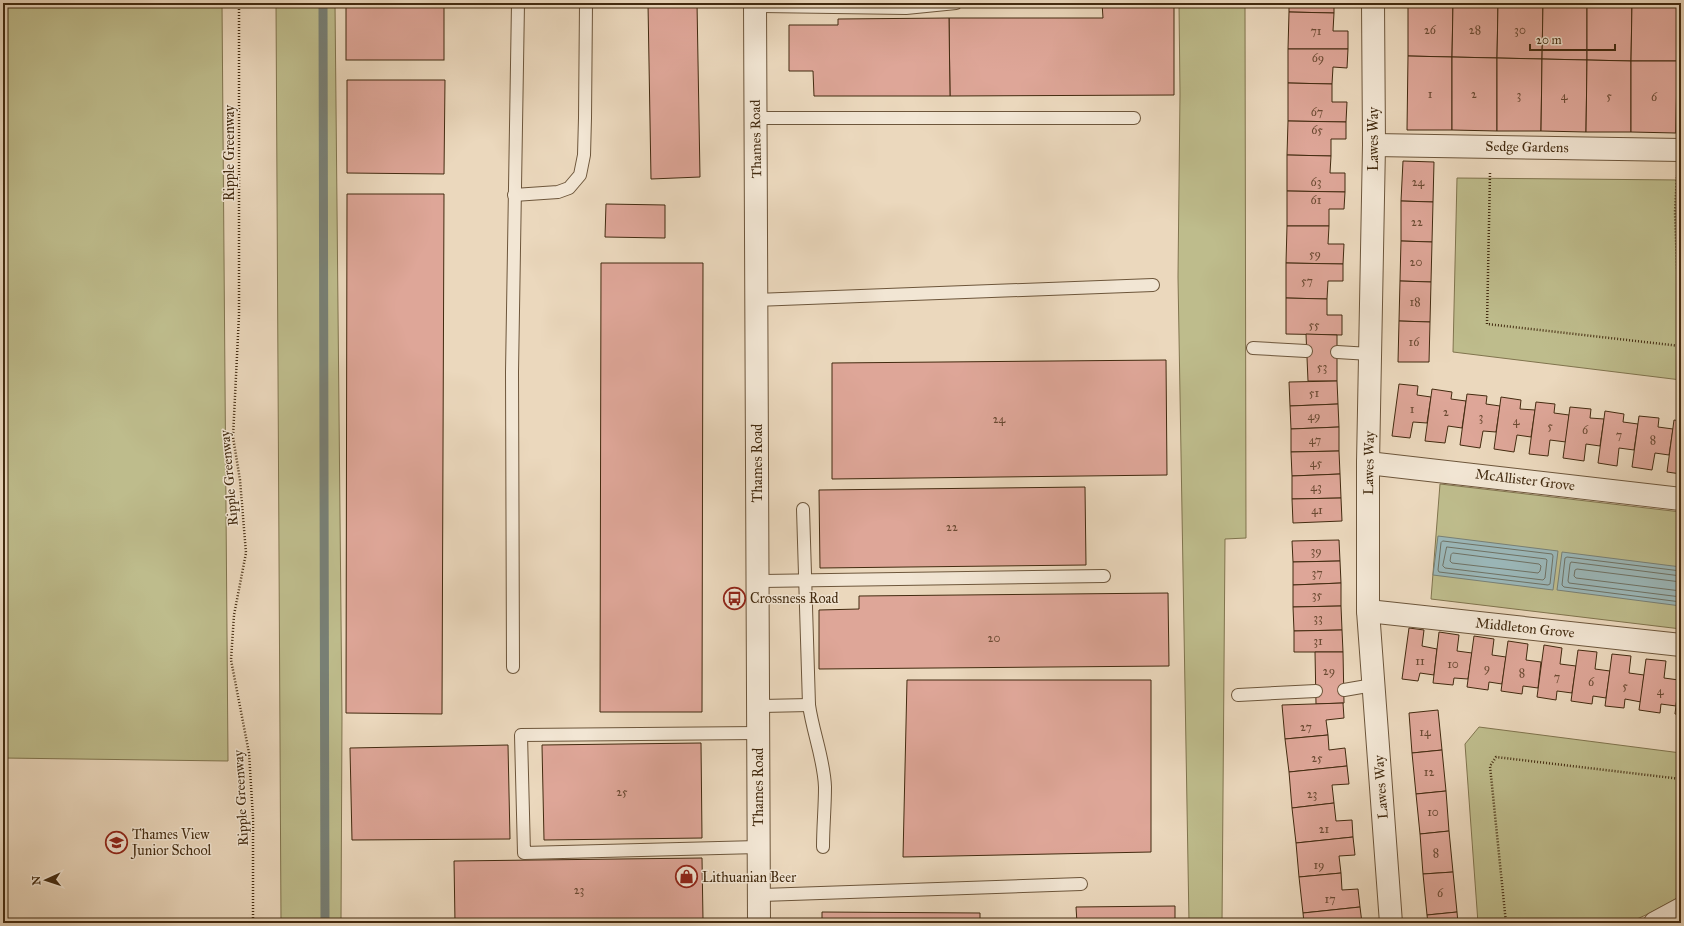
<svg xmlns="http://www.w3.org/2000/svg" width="1684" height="926" viewBox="0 0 1684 926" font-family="'IM FELL Great Primer',serif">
<rect width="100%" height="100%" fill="#ebd8bd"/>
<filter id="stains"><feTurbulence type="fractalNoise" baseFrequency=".005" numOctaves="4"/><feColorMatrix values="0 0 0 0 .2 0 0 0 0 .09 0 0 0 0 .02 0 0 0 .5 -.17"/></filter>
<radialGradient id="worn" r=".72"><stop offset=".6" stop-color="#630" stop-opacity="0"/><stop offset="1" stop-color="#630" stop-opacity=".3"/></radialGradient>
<g fill="#bebc8c" stroke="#80744e">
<path d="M3,3H222L228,761L3,758Z"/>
<path d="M276,3H335L342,718L341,923H281Z"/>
<path d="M1179,3H1245L1246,538L1225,539L1222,923H1189L1178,277L1180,94Z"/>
<path d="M1457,178L1681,180V380L1453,352Z"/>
<path d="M1440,484L1681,512V629L1431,599Z"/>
<path d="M1479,727L1681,753V896L1648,914L1628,923H1478L1465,744Z"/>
</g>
<g fill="#9bb8ba" stroke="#788076">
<path d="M1438,536L1558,551L1553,590L1433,575Z"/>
<path d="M1562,552L1681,567V606L1557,590Z"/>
</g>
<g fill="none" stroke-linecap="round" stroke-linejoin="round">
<g stroke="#6f7265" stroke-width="1">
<path d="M1443,541L1552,554L1553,556L1550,584L1548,585L1439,572L1438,570L1441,543Z"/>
<path d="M1447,547L1546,559L1547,560L1545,578L1543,580L1445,568L1443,566Z"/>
<path d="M1453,553L1539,564L1541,566L1540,571L1538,573L1452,563L1450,561L1451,555Z"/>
<path d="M1681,571L1567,557L1565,558L1562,585L1564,587L1681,602"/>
<path d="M1681,576L1571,562L1570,564L1568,581L1569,583L1681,597"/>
<path d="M1681,582L1577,569L1575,570L1574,576L1576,578L1681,591"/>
</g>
<path stroke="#788076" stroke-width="9" d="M323,3L325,923"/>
</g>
<g fill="#dea698" stroke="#432b10">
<rect x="346" y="3" width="98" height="57"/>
<path d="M697,3L700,177L651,179L648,4Z"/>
<path d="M1102,3H1174V95L950,96L949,18H1103Z"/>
<path d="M1289,3H1334V13L1289,12Z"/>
<path d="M1408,3H1453L1452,57L1408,56Z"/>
<path d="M1453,3H1498L1497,58L1452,57Z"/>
<path d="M1498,3H1543L1542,59L1497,58Z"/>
<path d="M1543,3H1587V60L1542,59Z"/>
<path d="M1587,3H1632L1631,61L1587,60Z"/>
<path d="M1632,3H1677V61H1631Z"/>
<rect x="1677" y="3" width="4" height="58"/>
<path d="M1289,12L1334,13L1333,31H1348V49H1288Z"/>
<path d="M949,18L950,96H814L813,71H789V25H838V19Z"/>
<path d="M1288,49H1348L1347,68L1333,67L1332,84L1288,83Z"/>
<path d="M1408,56L1452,57V130H1407Z"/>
<path d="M1452,57L1497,58V131L1452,130Z"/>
<path d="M1497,58L1542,59L1541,131H1497Z"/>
<path d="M1542,59L1587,60L1586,132L1541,131Z"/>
<path d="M1587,60L1631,61V132H1586Z"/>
<path d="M1631,61H1677L1676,133L1631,132Z"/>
<path d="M1677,61H1681V133H1676Z"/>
<path d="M347,80H445L444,174L347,173Z"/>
<path d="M1288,83L1332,84V102H1347L1346,122L1288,121Z"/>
<path d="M1288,121L1346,122V139H1331V156L1287,155Z"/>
<path d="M1287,155L1331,156L1330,173H1345V192L1287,191Z"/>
<path d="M1403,161L1434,162L1433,202L1401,201Z"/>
<path d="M1287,191L1345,192L1344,209H1329V226H1287Z"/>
<path d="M347,194H444L442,714L346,713Z"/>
<path d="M1401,201L1433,202L1432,242L1401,241Z"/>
<path d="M606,204L665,205V238L605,237Z"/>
<path d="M1287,226H1329L1328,244H1344L1343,264L1286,263Z"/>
<path d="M1401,241L1432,242L1431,282L1400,281Z"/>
<path d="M601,263H703L702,712H600Z"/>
<path d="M1286,263L1343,264V281H1328L1327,299L1286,298Z"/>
<path d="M1400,281L1431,282L1430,322L1399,321Z"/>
<path d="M1286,298L1327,299V315H1342V335L1286,334Z"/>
<path d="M1399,321L1430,322L1429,362H1398Z"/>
<path d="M1306,334L1337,335V381H1308Z"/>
<path d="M1166,360L1167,475L832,479V363Z"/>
<path d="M1337,381L1338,404L1290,406L1289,382Z"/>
<path d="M1399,384L1418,386L1417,395L1431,397L1427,423L1413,422L1410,438L1392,436Z"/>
<path d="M1432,389L1452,392L1451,399L1466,401L1462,428L1448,426L1445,443L1425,441Z"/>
<path d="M1467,394L1487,396L1486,404L1500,406L1496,432L1483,431L1480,448L1460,445Z"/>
<path d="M1501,397L1521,400L1520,409L1535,410L1531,437L1517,435L1514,452L1494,449Z"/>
<path d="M1536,402L1555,404L1554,413L1569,415L1566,442L1550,440L1548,456L1529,454Z"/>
<path d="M1338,404L1339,427L1291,429L1290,406Z"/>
<path d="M1570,407L1591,409L1590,418L1604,419L1600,446L1586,444L1584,461L1563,458Z"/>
<path d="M1605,411L1624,414L1623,422L1638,424L1634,450L1619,448L1617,466L1598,463Z"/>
<path d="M1639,416L1659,418L1658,427L1673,429L1669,455L1655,453L1652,470L1632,467Z"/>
<path d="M1674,420L1681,421V474L1667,472Z"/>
<path d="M1339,427V451L1291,452V429Z"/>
<path d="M1339,451L1340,474L1292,476L1291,452Z"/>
<path d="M1340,474L1341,498L1292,499V476Z"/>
<path d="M1085,487L1086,565L820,568L819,490Z"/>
<path d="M1341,498L1342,521L1293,523L1292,499Z"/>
<path d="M1339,540L1340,561L1293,562L1292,541Z"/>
<path d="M1340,561L1341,583L1293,585V562Z"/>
<path d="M1341,583V606L1293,607V585Z"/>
<path d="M1168,593L1169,666L819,669V610L859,609V596Z"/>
<path d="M1341,606L1342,630L1294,631L1293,607Z"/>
<path d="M1409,628L1424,630L1422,646L1437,649L1434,675L1420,673L1418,681L1402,679Z"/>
<path d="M1342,630L1343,652H1294V631Z"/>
<path d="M1439,632L1459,635L1457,651L1472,653L1468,679L1454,678L1453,685L1433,683Z"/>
<path d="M1474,636L1494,639L1492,655L1506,657L1502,684L1489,682L1488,690L1467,687Z"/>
<path d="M1508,641L1528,644L1526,660L1541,662L1538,688L1523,686L1522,694L1501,691Z"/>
<path d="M1544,645L1562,648L1560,664L1576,666L1572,693L1557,691L1556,700L1537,697Z"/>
<path d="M1578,650L1597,652L1595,669L1610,671L1606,698L1593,696L1592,704L1571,701Z"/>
<path d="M1315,652H1343L1344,703L1316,704Z"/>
<path d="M1612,654L1631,656L1629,673L1644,675L1641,702L1625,699L1624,708L1605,706Z"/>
<path d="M1646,659L1666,661L1664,678L1679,680L1676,706L1661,704L1660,713L1639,710Z"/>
<path d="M1681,663V715L1675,714Z"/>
<path d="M907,680H1151V852L903,857Z"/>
<path d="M1343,703L1344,718L1326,720L1328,735L1285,739L1282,705Z"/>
<path d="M1438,710L1442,750L1412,753L1409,713Z"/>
<path d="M1328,735L1329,750L1345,748L1347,766L1289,772L1285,739Z"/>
<path d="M701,743L702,838L544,840L542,745Z"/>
<path d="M508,745L510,839L352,840L350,748Z"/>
<path d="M1442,750L1446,791L1416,794L1412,753Z"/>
<path d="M1347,766L1349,784L1332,785L1334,803L1292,808L1289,772Z"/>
<path d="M1446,791L1449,831L1420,834L1416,794Z"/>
<path d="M1334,803L1336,821L1352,820L1353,837L1296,843L1292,808Z"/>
<path d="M1449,831L1453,872L1423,874L1420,834Z"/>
<path d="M1353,837L1355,855L1339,856L1341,873L1299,877L1296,843Z"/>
<path d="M702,858L703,920L455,922L454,861Z"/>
<path d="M1453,872L1457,912L1427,915L1423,874Z"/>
<path d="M1341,873L1342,890L1358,889L1360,907L1303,913L1299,877Z"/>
<path d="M1175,906V923H1064H1077L1076,907Z"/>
<path d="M1360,907L1362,923H1304L1303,913Z"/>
<path d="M822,912L980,913V923H822Z"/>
<path d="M1457,912L1458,923H1428L1427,915Z"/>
</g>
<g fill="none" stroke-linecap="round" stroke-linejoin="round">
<defs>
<g id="service">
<path d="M755,6L906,8L956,3"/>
<path d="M755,118H1134"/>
<path d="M514,195L558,192L569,188L580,175L584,155L585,118L586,3"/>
<path d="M757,300L1153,285"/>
<path d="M1253,348L1306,351"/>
<path d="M1337,352L1370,354"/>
<path d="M803,509L809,705C813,733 824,759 825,787C825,807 823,827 823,847"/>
<path d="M758,581L1104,576"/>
<path d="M513,667L512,372L518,3"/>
<path d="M1344,690L1373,685"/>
<path d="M1238,695L1316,691"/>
<path d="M758,706L809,705"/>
<path d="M758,847L524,853L521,735L759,733"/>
<path d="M759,895L1081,884"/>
</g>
<g id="minor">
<path d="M755,3L759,923"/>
<path d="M1373,3L1374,145L1368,463V611L1391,923"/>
<path d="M1374,145L1681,150"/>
<path d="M1368,463L1681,499"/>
<path d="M1368,611L1681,645"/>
<path d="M1655,923L1681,909"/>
</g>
</defs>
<use href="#service" stroke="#6d563b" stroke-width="14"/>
<use href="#minor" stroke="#6d563b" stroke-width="24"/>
<g stroke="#432b10" stroke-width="2.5" stroke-dasharray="1 2" stroke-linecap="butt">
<path d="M239,3V315L233,437L240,480L246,553L234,615L231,660L249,753L253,818V923"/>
<path d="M1490,173L1487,324L1680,346L1675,212L1677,175"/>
<path d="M1506,923L1490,766L1496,757L1681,779"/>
</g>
<use href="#service" stroke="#f2e6d4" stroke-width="12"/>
<use href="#minor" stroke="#f2e6d4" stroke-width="22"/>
</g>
<defs>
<symbol id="bus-ring" viewBox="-11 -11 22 22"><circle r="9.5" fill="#f2e6d4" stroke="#8f2418" stroke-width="1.5"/><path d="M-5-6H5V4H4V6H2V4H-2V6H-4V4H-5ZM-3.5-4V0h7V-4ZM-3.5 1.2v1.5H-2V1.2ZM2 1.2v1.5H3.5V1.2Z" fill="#8f2418"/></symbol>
<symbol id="school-ring" viewBox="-11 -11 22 22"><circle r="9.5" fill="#f2e6d4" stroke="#8f2418" stroke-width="1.5"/><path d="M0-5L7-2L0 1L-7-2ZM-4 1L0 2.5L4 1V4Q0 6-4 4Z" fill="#8f2418"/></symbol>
<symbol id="shop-ring" viewBox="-11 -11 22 22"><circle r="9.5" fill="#f2e6d4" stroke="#8f2418" stroke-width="1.5"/><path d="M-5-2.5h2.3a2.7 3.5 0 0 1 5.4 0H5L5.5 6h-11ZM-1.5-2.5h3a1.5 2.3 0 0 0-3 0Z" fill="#8f2418"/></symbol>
</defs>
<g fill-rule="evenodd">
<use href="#bus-ring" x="722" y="586" width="25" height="25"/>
<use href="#school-ring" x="104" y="830" width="25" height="25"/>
<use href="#shop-ring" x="674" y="864" width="25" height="25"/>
</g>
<g text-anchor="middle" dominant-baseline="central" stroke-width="3" stroke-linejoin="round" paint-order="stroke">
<g font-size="12" fill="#6a4a32">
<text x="1430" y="30">26</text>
<text x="1475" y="30">28</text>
<text x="1520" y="30">30</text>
<text x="1316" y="31">71</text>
<text x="1318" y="58">69</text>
<text x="1430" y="94">1</text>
<text x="1474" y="94">2</text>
<text x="1519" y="95">3</text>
<text x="1564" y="96">4</text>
<text x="1609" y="96">5</text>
<text x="1654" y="97">6</text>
<text x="1317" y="112">67</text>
<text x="1317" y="130">65</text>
<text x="1316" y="182">63</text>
<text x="1418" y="182">24</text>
<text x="1316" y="200">61</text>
<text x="1417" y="222">22</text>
<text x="1315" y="254">59</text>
<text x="1416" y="262">20</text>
<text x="1307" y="281">57</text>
<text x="1415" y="302">18</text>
<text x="1314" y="325">55</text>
<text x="1414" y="342">16</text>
<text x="1322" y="367">53</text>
<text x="1314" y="393">51</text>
<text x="1412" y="409">1</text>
<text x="1446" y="412">2</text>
<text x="1314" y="416">49</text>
<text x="1481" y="417">3</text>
<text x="999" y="419">24</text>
<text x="1516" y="421">4</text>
<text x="1550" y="426">5</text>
<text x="1585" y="430">6</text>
<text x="1619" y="435">7</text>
<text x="1315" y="440">47</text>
<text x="1653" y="440">8</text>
<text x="1316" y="463">45</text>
<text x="1316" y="487">43</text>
<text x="1317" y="510">41</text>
<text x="952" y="527">22</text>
<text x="1316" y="551">39</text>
<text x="1317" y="573">37</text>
<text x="1317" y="595">35</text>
<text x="1318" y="618">33</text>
<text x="994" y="638">20</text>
<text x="1318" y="641">31</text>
<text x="1420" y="661">11</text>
<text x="1453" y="664">10</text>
<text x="1487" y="668">9</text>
<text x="1329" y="671">29</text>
<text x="1522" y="673">8</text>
<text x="1557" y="677">7</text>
<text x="1591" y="682">6</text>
<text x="1625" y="686">5</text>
<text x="1660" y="691">4</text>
<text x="1306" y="727">27</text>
<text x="1425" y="732">14</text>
<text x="1317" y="758">25</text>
<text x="1429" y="772">12</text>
<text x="622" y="792">25</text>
<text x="1312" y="794">23</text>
<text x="1433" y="812">10</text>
<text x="1324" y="829">21</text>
<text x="1436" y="853">8</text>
<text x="1319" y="865">19</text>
<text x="579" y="890">23</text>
<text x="1440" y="893">6</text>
<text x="1330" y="899">17</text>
</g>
<g font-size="14" fill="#432b10" stroke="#f2e6d4">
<text transform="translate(756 139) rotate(-91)">Thames Road</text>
<text transform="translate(1373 139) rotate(-90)">Lawes Way</text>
<text transform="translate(1527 147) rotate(1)">Sedge Gardens</text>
<text transform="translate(229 153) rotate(-90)">Ripple Greenway</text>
<text transform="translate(757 463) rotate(-90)">Thames Road</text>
<text transform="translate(1369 463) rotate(-89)">Lawes Way</text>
<text transform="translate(229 478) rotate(-95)">Ripple Greenway</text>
<text transform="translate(1525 480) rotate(7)">McAllister Grove</text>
<text transform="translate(1525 628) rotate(6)">Middleton Grove</text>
<text transform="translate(758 787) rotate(-90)">Thames Road</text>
<text transform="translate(1381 787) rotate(-94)">Lawes Way</text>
<text transform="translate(241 798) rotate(-93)">Ripple Greenway</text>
</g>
<g font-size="14" fill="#432b10" stroke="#f2e6d4" text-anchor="start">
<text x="750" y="598">Crossness Road</text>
<text x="132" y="834">Thames View<tspan x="132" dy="16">Junior School</tspan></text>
<text x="702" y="877">Lithuanian Beer</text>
</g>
</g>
<rect width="1684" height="926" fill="none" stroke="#ebd8bd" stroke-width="16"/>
<rect x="4" y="4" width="1676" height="918" fill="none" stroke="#432b10" stroke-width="2"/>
<rect x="8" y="8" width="1668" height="910" fill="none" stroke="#432b10"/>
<g transform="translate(46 880) rotate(267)" stroke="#f2e6d4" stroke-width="3" paint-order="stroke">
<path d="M0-3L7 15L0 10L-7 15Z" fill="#432b10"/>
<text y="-6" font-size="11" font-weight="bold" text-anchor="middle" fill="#432b10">N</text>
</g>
<path d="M1530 44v6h85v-6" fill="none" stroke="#432b10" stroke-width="2"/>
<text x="1536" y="44" font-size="12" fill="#432b10" stroke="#f2e6d4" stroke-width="3" paint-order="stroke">20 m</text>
<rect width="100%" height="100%" filter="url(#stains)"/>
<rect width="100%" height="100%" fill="url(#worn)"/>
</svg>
